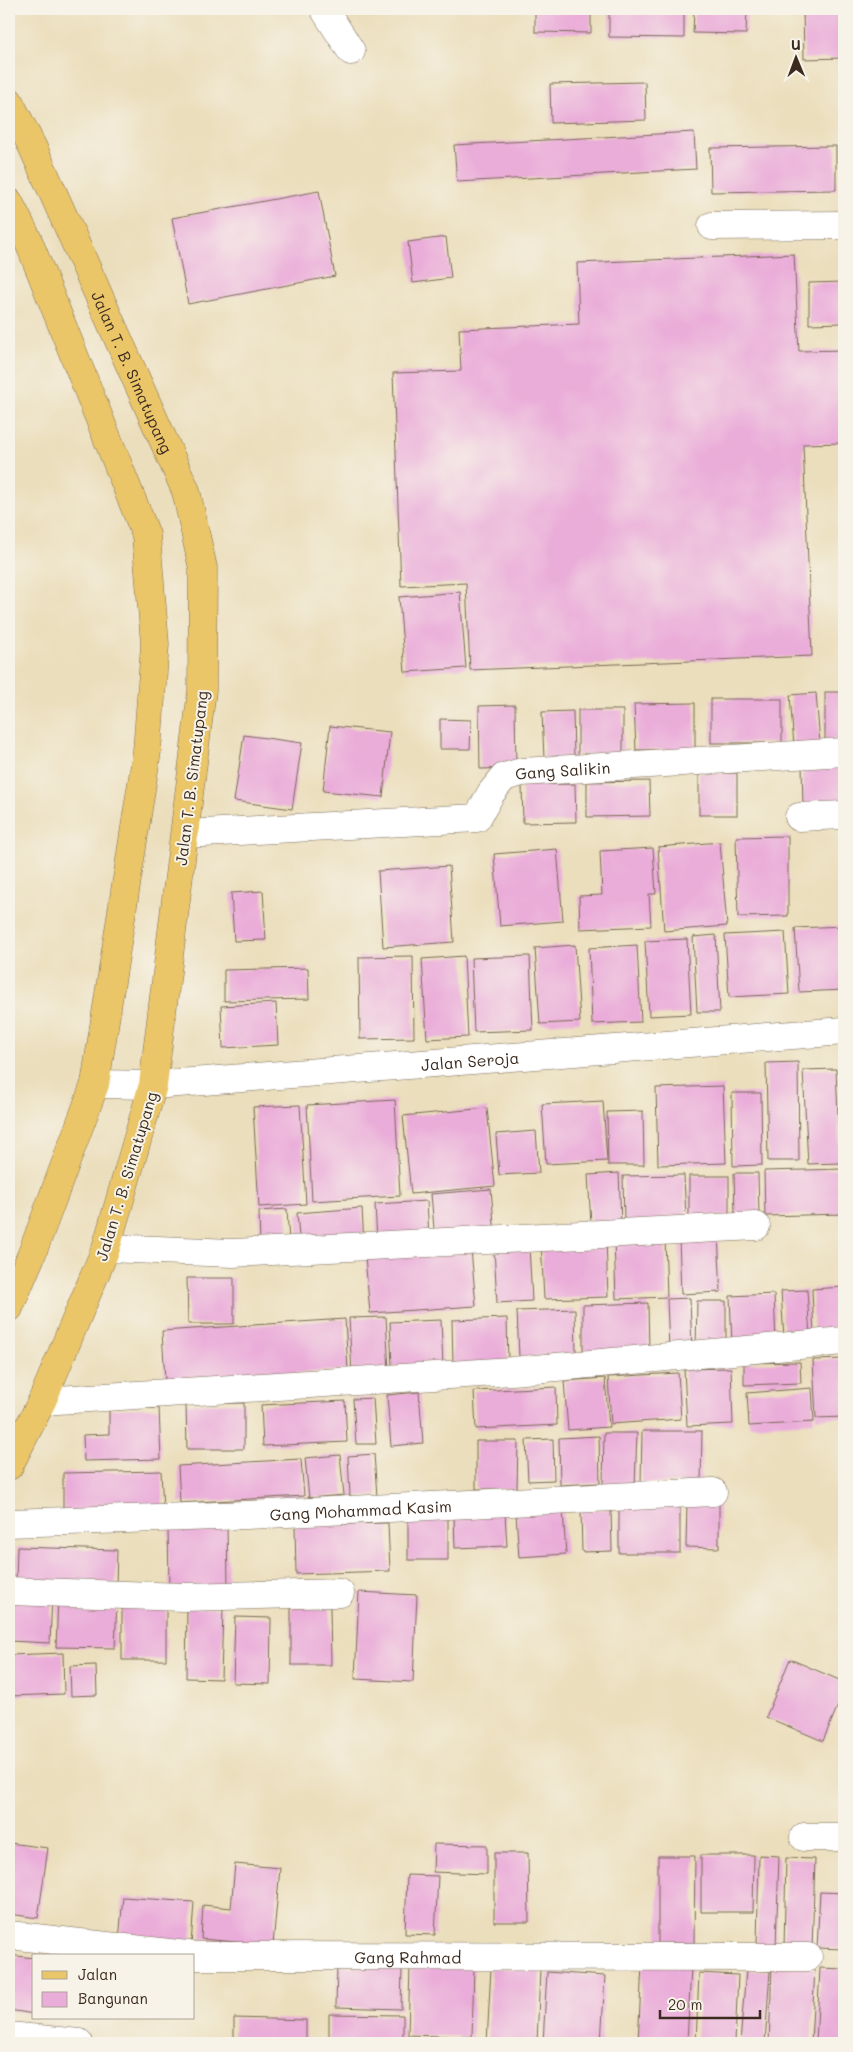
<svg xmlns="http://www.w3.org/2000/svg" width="853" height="2052" viewBox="0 0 853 2052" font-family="Mali,sans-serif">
<rect width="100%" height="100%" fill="#f7f3e8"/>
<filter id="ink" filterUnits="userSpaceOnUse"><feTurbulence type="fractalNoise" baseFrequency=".02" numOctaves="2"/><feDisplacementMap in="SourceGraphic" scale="10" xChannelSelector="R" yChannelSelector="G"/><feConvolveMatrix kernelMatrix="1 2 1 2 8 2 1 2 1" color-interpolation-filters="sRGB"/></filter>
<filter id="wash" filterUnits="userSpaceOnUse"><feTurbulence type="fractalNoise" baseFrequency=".0096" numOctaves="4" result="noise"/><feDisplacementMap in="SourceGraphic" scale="20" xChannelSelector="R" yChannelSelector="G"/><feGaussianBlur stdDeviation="1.12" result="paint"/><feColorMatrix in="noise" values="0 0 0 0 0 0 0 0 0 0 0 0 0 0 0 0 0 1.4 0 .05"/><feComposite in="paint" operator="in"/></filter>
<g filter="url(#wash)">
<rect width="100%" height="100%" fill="#ebdebc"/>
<g id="blocks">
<g fill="#eaacd9">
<path d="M535,9H591V33L535,32Z"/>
<path d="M609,9H684V38L609,37Z"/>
<path d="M694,9H747L746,34L693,33Z"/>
<path d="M803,9H844V58L804,59Z"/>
<path d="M645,82L646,120L551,123L550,84Z"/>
<path d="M694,132L696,169L457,182L454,145Z"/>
<path d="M836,146V190L711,192L710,148Z"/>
<path d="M319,191L335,276L188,304L172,218Z"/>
<path d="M446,237L451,278L413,283L408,242Z"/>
<path d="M794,254L799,351L844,350V443L803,444L812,656L470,670L466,583L401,586L393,373L461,371L459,329L579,324L577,263Z"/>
<path d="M844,282V323L809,324V283Z"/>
<rect x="842" y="534" width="2" height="65"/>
<path d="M460,592L466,668L405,672L399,597Z"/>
<rect x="825" y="692" width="19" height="48"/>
<path d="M816,693L820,744L794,746L790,695Z"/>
<rect x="711" y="699" width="71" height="44"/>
<path d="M695,703V749L636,750L634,704Z"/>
<path d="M515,705L516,768L480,769L479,706Z"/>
<rect x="578" y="710" width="45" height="45"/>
<path d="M573,711L574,758L544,759L542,712Z"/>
<path d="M440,719L471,720L470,749H440Z"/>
<path d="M330,726L390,732L383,797L323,791Z"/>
<path d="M244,735L302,743L292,809L234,801Z"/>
<path d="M844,764V807L803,808L802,765Z"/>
<rect x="699" y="773" width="38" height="42"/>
<path d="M649,781L650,816L587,817V782Z"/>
<path d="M575,784L576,822L523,823L522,785Z"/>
<path d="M788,836V916L738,917L736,837Z"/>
<path d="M720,842L727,926L664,931L658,847Z"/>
<path d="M841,843H844V881H843Z"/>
<path d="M653,848L656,894H649L651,926L580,929L579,896L602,895L600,851Z"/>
<path d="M557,849L563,921L500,926L494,854Z"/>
<path d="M449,866L454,942L383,947L378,871Z"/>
<path d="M263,891L266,940L234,941L231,893Z"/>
<path d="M844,926V990L799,992L795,928Z"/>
<path d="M785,932L789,994L729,997L725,935Z"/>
<path d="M716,935L720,1012H697L693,937Z"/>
<path d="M687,939L691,1014L649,1016L645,941Z"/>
<path d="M575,945L580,1022L540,1024L535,948Z"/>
<path d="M637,945L641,1022L592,1024L589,948Z"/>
<path d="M413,956L414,1038L360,1039L359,957Z"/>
<path d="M464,956L468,1037L427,1039L422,959Z"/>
<path d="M530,956L533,1030L474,1032L471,958Z"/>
<path d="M308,968L309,999L224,1001V970Z"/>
<path d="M276,1003L278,1045L223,1048L221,1006Z"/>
<path d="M798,1062L799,1161H768L766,1063Z"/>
<path d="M836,1069L840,1163L808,1164L803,1070Z"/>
<path d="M723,1086L726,1163L658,1165L656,1088Z"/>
<path d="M732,1093H761L762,1165L733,1166Z"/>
<path d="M395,1100L400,1196L312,1201L307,1105Z"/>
<path d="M603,1101L607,1161L546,1164L542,1104Z"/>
<path d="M300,1105L306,1204L259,1207L253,1107Z"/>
<path d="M487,1108L495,1186L411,1194L403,1116Z"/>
<path d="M643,1111L644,1165H608L607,1112Z"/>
<path d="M536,1131L539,1173L499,1175L496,1134Z"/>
<path d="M844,1169V1214L765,1216L764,1171Z"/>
<path d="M619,1173L621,1223L591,1224L588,1175Z"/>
<path d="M734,1173H758L759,1216L735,1217Z"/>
<path d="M684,1175L686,1221L624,1222L623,1176Z"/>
<rect x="689" y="1176" width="40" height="40"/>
<path d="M491,1189L495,1235L435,1240L431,1194Z"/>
<path d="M427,1201L429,1237L377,1240L375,1204Z"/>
<path d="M362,1208L364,1244L300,1249L297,1213Z"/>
<path d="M287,1209L289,1243L260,1245L259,1211Z"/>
<path d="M718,1235L721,1292L681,1294L679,1238Z"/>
<path d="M665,1237L667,1297L616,1299L614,1239Z"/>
<path d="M606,1238L608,1297L544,1299L541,1241Z"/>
<path d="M529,1246L532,1301L497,1303L494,1248Z"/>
<path d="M471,1249L476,1306L370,1313L365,1257Z"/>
<path d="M187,1278H234V1324H188Z"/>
<path d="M843,1287L844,1334L814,1336L812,1289Z"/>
<path d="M807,1290L810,1338L784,1339L781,1291Z"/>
<path d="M774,1294L776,1342L732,1344L730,1296Z"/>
<path d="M690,1298L692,1351H669L667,1299Z"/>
<path d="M697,1301H726V1349H696Z"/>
<path d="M648,1303L649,1351L583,1352V1305Z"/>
<path d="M575,1309L576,1355L519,1357L517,1311Z"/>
<path d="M386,1317L389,1372L352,1374L349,1318Z"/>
<path d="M507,1318L508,1363L453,1365L452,1320Z"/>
<path d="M345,1319L348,1370L165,1381L162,1331Z"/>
<path d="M441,1320L443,1366L392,1368L390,1322Z"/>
<path d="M844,1359V1417L816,1418L813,1360Z"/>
<path d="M800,1362L801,1383L744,1385V1363Z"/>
<path d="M731,1368L733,1424L687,1426L684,1369Z"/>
<path d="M678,1373L681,1419L611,1424L608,1377Z"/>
<path d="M605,1378L609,1427L568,1430L564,1381Z"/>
<path d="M556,1387L557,1425L476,1429L474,1391Z"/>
<path d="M812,1388L814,1422L749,1426L747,1393Z"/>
<path d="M419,1392L423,1443L391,1446L387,1395Z"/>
<path d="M373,1398L376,1444H356L353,1399Z"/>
<path d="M345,1401L347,1442L263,1446L261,1405Z"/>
<path d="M244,1403V1449H187L186,1404Z"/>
<path d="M159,1408L161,1459L84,1461L83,1435L109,1434V1409Z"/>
<path d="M642,1431H702L701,1483H641Z"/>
<path d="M604,1433H637L635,1485L603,1484Z"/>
<path d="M599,1436L600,1483L560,1485L559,1438Z"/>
<path d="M553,1439L554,1480L528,1481L526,1440Z"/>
<path d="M476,1441H518L517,1489H476Z"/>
<path d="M374,1454L377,1496L350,1497L348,1456Z"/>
<path d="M340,1455L344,1495L309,1498L305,1458Z"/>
<path d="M301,1459L304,1496L180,1503L178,1466Z"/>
<path d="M161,1471L163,1509L63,1512V1473Z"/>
<path d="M687,1502H719V1548L686,1547Z"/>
<rect x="619" y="1505" width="61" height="48"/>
<path d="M611,1509L612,1551L582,1552L581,1510Z"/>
<path d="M563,1511L566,1554L519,1557L516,1514Z"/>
<path d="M505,1513L507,1546L455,1548L454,1515Z"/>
<rect x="408" y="1519" width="40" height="41"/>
<path d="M388,1523L390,1571L296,1574L295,1525Z"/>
<path d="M227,1525L228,1586L169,1587L168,1527Z"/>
<path d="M17,1547L117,1550L116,1585L16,1583Z"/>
<path d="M359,1592L417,1595L413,1682L355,1679Z"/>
<path d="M9,1594L52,1596L50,1643L9,1641Z"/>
<path d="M58,1598L117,1600L115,1648L56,1647Z"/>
<path d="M122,1600L166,1601V1660H122Z"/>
<path d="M330,1607L331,1665H291V1608Z"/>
<path d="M187,1608H223L221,1679L186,1678Z"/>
<path d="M235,1617L271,1618L270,1684L233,1683Z"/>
<path d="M63,1653L64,1694L9,1696V1655Z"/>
<path d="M790,1659L844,1682V1691L823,1741L766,1717Z"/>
<path d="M96,1665L97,1695L71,1696L70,1666Z"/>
<path d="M9,1843L48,1848L38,1918L9,1914Z"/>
<path d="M434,1844L487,1845V1874L433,1872Z"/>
<path d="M494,1853H528L529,1922H494Z"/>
<path d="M701,1855H754L753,1912H701Z"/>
<path d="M759,1855L779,1856L776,1946L757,1945Z"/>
<path d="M658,1856H695L694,1943H658Z"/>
<path d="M786,1858L815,1859L812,1950L784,1948Z"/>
<path d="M235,1864L280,1868L273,1945L201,1939L203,1905L231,1908Z"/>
<path d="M407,1875L438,1876L435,1935L405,1934Z"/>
<path d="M820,1892L844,1893V1949L817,1948Z"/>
<path d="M123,1897L194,1902L191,1945L119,1940Z"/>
<path d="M9,1955L34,1958V2014L9,2010Z"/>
<path d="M642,1965L691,1967L687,2043H638Z"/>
<path d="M337,1966L402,1968L401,2009L336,2007Z"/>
<path d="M410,1966L474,1968L472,2037L408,2035Z"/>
<path d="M772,1966L815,1968L811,2043H769Z"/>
<path d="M491,1968L540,1970L537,2043H487Z"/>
<path d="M820,1968L844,1969V2043H816Z"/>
<path d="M746,1970L770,1971L765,2043H740Z"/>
<path d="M547,1972L605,1976L601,2043H543Z"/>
<path d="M699,1973L738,1975L735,2043H696Z"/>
<path d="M329,2014L403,2015V2043H329Z"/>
<path d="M234,2018L306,2020V2043H234Z"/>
</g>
</g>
</g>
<g filter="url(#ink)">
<use href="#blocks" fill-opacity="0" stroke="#796955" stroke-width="1"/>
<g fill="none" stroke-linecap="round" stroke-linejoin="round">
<defs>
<g id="minor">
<path d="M324,9L351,51"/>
<path d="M712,226L844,225"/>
<path d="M799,817L844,815"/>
<path id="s1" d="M185,834L477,818L491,793L504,777L522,772L844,752"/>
<path id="s2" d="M95,1084L153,1085L844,1031"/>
<path d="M106,1248L233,1253L756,1226"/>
<path d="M42,1401L512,1371L844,1341"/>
<path id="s3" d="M9,1523L246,1515L713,1492"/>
<path d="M9,1591L183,1597L340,1593"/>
<path d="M804,1837H844"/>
<path id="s4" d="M9,1935L196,1956L808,1957"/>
<path d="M9,2036L79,2043"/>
</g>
<g id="major">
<path id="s5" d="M9,101L33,148L186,491L203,568L202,690L153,1085L106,1248L42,1401L9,1466"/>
<path d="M9,202L28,240L146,535L155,644L147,751L95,1084L31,1256L9,1308"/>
</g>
</defs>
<use href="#minor" stroke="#796955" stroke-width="29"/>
<use href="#major" stroke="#796955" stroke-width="29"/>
<use href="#minor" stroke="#fff" stroke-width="28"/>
<use href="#major" stroke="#ebc669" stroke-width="28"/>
</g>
</g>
<g text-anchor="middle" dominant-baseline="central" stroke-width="4" stroke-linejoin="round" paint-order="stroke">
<g font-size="16" fill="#3b2a1e" stroke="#f7f3e8">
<text stroke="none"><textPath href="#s5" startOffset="298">Jalan T. B. Simatupang</textPath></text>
<text stroke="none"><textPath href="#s1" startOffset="401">Gang Salikin</textPath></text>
<text transform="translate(191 778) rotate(-83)">Jalan T. B. Simatupang</text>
<text stroke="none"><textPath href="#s2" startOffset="376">Jalan Seroja</textPath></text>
<text transform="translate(126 1176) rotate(-73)">Jalan T. B. Simatupang</text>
<text stroke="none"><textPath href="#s3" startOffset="352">Gang Mohammad Kasim</textPath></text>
<text stroke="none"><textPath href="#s4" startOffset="400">Gang Rahmad</textPath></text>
</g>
</g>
<rect width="853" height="2052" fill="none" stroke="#f7f3e8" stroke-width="30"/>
<rect x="32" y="1954" width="162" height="65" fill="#f7f3e8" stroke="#aca397"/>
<rect x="42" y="1971" width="25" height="8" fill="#ebc669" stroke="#aca397"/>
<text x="78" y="1980" font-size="15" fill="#3b2a1e">Jalan</text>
<rect x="42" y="1992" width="25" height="15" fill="#eaacd9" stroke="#aca397"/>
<text x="78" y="2004" font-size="15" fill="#3b2a1e">Bangunan</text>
<g transform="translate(796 58) rotate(359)" stroke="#f7f3e8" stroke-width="4" paint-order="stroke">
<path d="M0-4L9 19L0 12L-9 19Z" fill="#3b2a1e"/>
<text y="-8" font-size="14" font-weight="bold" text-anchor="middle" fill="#3b2a1e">U</text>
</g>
<path d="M660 2010v8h100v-8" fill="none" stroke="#3b2a1e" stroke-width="2.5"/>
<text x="668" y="2010" font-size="15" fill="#3b2a1e" stroke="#f7f3e8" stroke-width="4" paint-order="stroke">20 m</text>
</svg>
